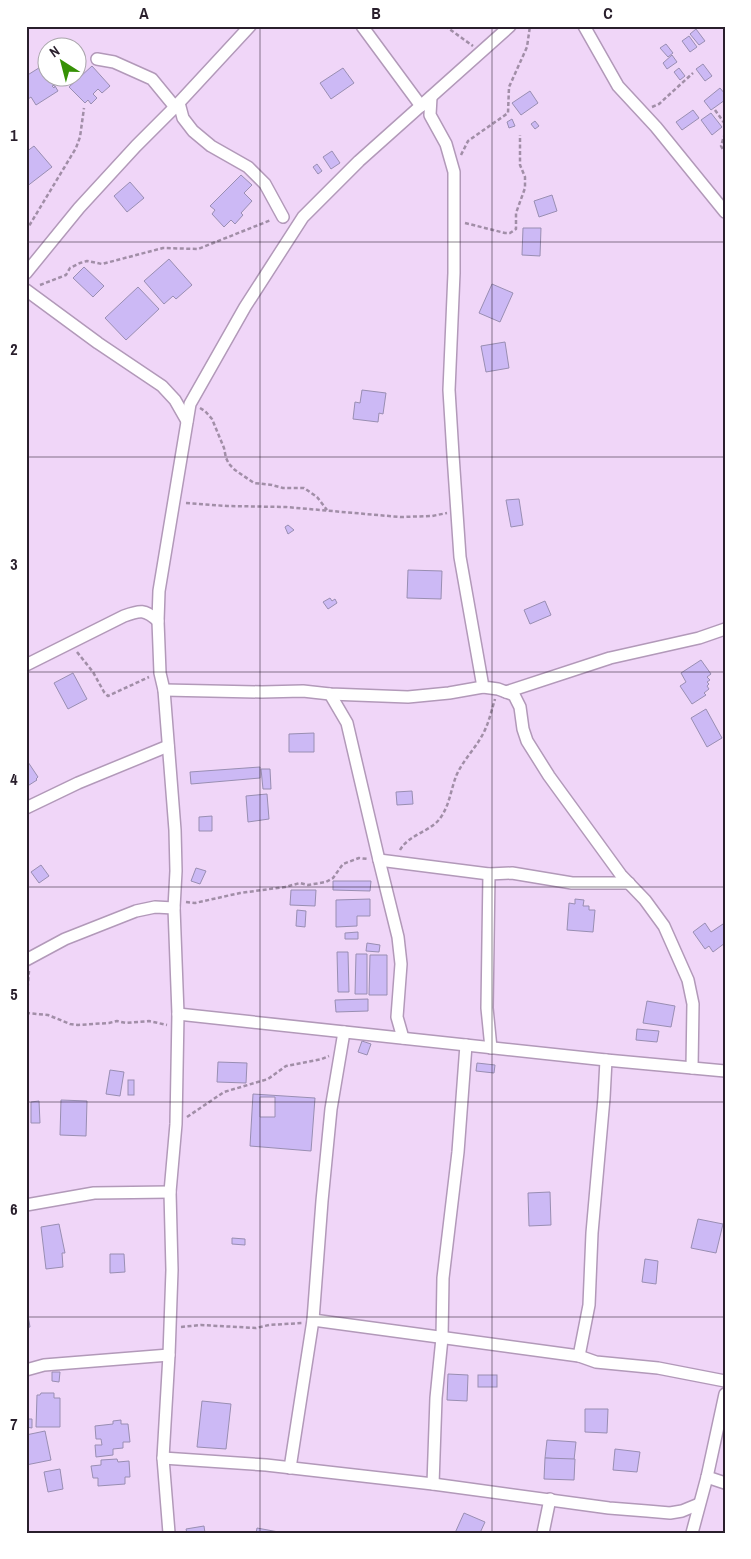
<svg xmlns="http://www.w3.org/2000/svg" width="751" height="1559" viewBox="0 0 751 1559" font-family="'Archivo Narrow',sans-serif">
<rect width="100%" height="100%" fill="#f0d6f8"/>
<g fill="#ccb9f5" stroke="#998eb2" fill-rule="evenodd">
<path d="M696,29L705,41L699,45L690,34Z"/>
<path d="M689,36L697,47L690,52L682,41Z"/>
<path d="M666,44L673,53L668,57L660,48Z"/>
<path d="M672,55L677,62L667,69L663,63Z"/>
<path d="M703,64L712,76L705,81L696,69Z"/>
<path d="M42,66L45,71L42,73L44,75L47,73L48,78H51L55,85L52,86L54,88L55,86L58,91L36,105L31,97L28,99L26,98V76Z"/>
<path d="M92,66L110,86L102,93L98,89L93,94L97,98L91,104L88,100L85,103L69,87Z"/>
<path d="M343,68L354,83L331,99L320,83Z"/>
<path d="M679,68L685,76L680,80L674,72Z"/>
<path d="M720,88L725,94V100L711,110L704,101Z"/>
<path d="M530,91L538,103L521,115L512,103Z"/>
<path d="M693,110L699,118L682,130L676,122Z"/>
<path d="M711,113L722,127L712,135L701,120Z"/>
<path d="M512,119L515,126L509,128L507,122Z"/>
<path d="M535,121L539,126L535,129L531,124Z"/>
<path d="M34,146L52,167L26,187V152Z"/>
<path d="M332,151L340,163L331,169L323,157Z"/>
<path d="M317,164L322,171L318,174L313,167Z"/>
<path d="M241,175L252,185L244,193L252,201L241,213L243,215L235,224L231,220L224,227L212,214L215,210L210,206Z"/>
<path d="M130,182L144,198L127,212L114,196Z"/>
<path d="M552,195L557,211L539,217L534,201Z"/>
<path d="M523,228H541L540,256L522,255Z"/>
<path d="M169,259L192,285L176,299L173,296L164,304L144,281Z"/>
<path d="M84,267L104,286L93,297L73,278Z"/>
<path d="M492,284L513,293L500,322L479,313Z"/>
<path d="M138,287L159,309L126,340L105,318Z"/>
<path d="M505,342L509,368L486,372L481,346Z"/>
<path d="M362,390L386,393L383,414L379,413L378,422L353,419L355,402L360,403Z"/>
<path d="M519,499L523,525L511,527L506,500Z"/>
<path d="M288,525L294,530L288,534L285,527Z"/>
<path d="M408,570L442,571L441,599L407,598Z"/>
<path d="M330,598L332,601L335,599L337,603L328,609L323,602Z"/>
<path d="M545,601L551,615L530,624L524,610Z"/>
<path d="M701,660L711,674L707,677L710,680L707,682L709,684L707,686L709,689L704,693L706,695L692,704L680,686L686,682L681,673Z"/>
<path d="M73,673L87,699L68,709L54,683Z"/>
<path d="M706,709L722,738L707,747L691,718Z"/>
<path d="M314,733V752H289V734Z"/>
<path d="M26,759L38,777L36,779L37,780L26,787Z"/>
<path d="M260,767V778L191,784L190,772Z"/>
<path d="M261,769H270L271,789H263Z"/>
<path d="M412,791L413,804L397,805L396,792Z"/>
<path d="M267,794L269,819L248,822L246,796Z"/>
<path d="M212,816V831H199V817Z"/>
<path d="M41,865L49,876L39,883L31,872Z"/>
<path d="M196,868L206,871L200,884L191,881Z"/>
<path d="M333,881H371L370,891L333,890Z"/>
<path d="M291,890H316L315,906L290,905Z"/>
<path d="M370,899V916H357V926L336,927V900Z"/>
<path d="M575,899L584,900L583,906H589V910H595L593,932L567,930L569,903L575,904Z"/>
<path d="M297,910L306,911L305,927L296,926Z"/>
<path d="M705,923L711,932L723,924L725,927V943L713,952L709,946L705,949L693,932Z"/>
<path d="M358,932V939H345V933Z"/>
<path d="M367,943L380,945L379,952L366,951Z"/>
<path d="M337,952H348L349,992H338Z"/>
<path d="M356,954H367V994H355Z"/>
<path d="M370,955H387V995H369Z"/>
<path d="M368,999V1011L336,1012L335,1000Z"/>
<path d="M647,1001L675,1006L671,1027L643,1023Z"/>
<path d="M637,1029L659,1031L657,1042L636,1040Z"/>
<path d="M362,1041L371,1044L367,1055L358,1052Z"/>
<path d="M218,1062L247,1063L246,1083L217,1082Z"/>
<path d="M477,1063L495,1065L494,1073L476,1071Z"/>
<path d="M110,1070L124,1072L120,1096L106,1094Z"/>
<rect x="128" y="1080" width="6" height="15"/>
<path d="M253,1094L315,1098L311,1151L250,1146ZM260,1097H275V1117H260Z"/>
<path d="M61,1100L87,1101L86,1136L60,1135Z"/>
<path d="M39,1101L40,1123H31V1102Z"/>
<path d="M550,1192L551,1225L529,1226L528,1193Z"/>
<path d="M698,1219L723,1224L716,1253L691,1248Z"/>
<path d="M59,1224L65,1253H62L63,1267L46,1269L41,1227Z"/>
<path d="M232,1238L245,1239V1245L232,1244Z"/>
<path d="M110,1254H124L125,1272L110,1273Z"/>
<path d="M645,1259L658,1261L656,1284L642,1282Z"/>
<path d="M26,1304L30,1327L26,1328Z"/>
<path d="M52,1372H60L59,1382L52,1381Z"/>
<path d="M448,1374L468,1375L467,1401L447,1400Z"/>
<rect x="478" y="1375" width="19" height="12"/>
<path d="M41,1393H54V1398H60V1427H36L37,1395H40Z"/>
<path d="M202,1401L231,1404L226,1449L197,1447Z"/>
<path d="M585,1409H608L607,1433L585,1432Z"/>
<path d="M26,1419H32V1428L26,1427Z"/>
<path d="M121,1420V1424H128L130,1442H123V1448L113,1449V1455L96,1457L95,1445H102L101,1439H96L95,1426L113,1424V1421Z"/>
<path d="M45,1431L51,1460L26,1465V1435Z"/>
<path d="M547,1440L576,1442L574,1460L545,1458Z"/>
<path d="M615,1449L640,1452L637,1472L613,1470Z"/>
<path d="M545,1458L575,1459L574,1480L544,1479Z"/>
<path d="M117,1459L118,1462L129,1461L130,1477H125V1484L98,1486V1478H93L91,1466L101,1465V1460Z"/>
<path d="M60,1469L63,1489L48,1492L44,1472Z"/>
<path d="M464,1513L485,1522L480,1533H455Z"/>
<path d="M204,1526L205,1533H187L186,1529Z"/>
<path d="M257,1528L284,1533H256Z"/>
</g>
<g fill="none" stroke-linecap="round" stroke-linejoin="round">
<defs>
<g id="minor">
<path d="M362,26L421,106"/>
<path d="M584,26L618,86L656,127L725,212"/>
<path d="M97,59L114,62L152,79L175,107"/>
<path d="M431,97L430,115L446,144L454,172V273L449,390L453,455L460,557L483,687L498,689L514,695L520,707L523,729L527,741L549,776L621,875L645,900L664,926L688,980L693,1004L692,1068"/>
<path d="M179,103L183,118L193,131L211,146L248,167L265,184L283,217"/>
<path d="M26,273L79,208L136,146L175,107L250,26"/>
<path d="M26,290L98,343L162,386L175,400L187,421"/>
<path d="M26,665L124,616C140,610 145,609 158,621"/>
<path d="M164,690L262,692L303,691L330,694L408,697L449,693L483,687"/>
<path d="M506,692L610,658L699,638L725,629"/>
<path d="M330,694L347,723L379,860L398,937L401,964L397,1017L403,1038"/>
<path d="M26,808L78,783L168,746"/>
<path d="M379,860L489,874L512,873L572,883H629"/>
<path d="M489,874L487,1008L491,1048"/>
<path d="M26,960L65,939L136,911L155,907L174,908"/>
<path d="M178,1014L606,1060L725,1071"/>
<path d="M26,1205L94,1193L170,1192"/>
<path d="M313,1320L579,1356L596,1362L658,1368L725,1381"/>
<path d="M579,1356L589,1305L592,1233L604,1098L606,1060"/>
<path d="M26,1370L44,1365L169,1355"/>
<path d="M163,1458L266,1465L433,1484L609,1508L647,1511L670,1513L682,1511L699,1504"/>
<path d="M290,1468L313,1320L322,1201L331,1109L344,1032"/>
<path d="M707,1477L725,1483"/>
<path d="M433,1484L436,1398L442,1338L443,1278L458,1152L466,1045"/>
<path d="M169,1533L163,1458L169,1355L172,1270L170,1192L176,1124L178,1014L174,908L176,871L175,830L164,690L160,673L158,621L159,591L190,404L245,307L303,217L359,161L510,26"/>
<path d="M543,1533L550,1499"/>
<path d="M692,1533L707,1477L725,1394"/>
</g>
</defs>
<use href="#minor" stroke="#b299b9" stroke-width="14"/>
<g stroke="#a18ea7" stroke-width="2.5" stroke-dasharray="4 2.5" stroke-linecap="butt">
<path d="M445,26L473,46"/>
<path d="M652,107L659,104L693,73"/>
<path d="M715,110L725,124"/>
<path d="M725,133L721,146L725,153"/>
<path d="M461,155L468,141L508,113L509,87L527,47L530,26"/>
<path d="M465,223L505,233H510L516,229V213L525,188V177L520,165V135"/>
<path d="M26,231L76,148L80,137L84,108"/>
<path d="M40,285L66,275L70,268L80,263L87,261L102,264L163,248L198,249L271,220"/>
<path d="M200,408L205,411L212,419L224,448L226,458L229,464L235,470L254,483L272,485L283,488H304L317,497L327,510"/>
<path d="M186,503L227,506L286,507L400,517L432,516L447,513"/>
<path d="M77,652L93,672L104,692L108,696L149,677"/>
<path d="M400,850C409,834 431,832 441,817C450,804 451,788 457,774C463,761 473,751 480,739C488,727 491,712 495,699"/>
<path d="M186,902L195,903L240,893L285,887L300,883L308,885L326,882L333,878L343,864L359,858L368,859"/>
<path d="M26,1007L29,971"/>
<path d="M26,1013L48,1015L70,1024L78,1025L109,1023L117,1021L126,1023L149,1021L167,1025"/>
<path d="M187,1117L224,1092L268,1079L286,1066L322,1059L329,1056"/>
<path d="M181,1327L201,1325L256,1328L269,1325L302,1323"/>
</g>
<use href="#minor" stroke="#fff" stroke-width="11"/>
</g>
<path fill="none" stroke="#291f2c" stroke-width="1" stroke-opacity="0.55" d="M260,26V1533M492,26V1533M26,242H725M26,457H725M26,672H725M26,887H725M26,1102H725M26,1317H725"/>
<rect width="751" height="1559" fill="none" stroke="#ffffff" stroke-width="55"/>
<g transform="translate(62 62) rotate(324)"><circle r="24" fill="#ffffff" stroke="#a9a5ab"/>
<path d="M0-4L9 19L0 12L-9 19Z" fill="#369105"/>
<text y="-8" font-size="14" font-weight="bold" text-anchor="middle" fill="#291f2c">N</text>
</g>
<rect x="28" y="28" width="696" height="1504" fill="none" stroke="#291f2c" stroke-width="2"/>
<g font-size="16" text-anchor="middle" font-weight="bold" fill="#291f2c">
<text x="144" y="19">A</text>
<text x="376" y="19">B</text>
<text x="608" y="19">C</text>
<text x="14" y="141">1</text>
<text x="14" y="355">2</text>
<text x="14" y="570">3</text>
<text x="14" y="785">4</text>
<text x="14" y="1000">5</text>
<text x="14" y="1215">6</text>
<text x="14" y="1430">7</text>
</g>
</svg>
